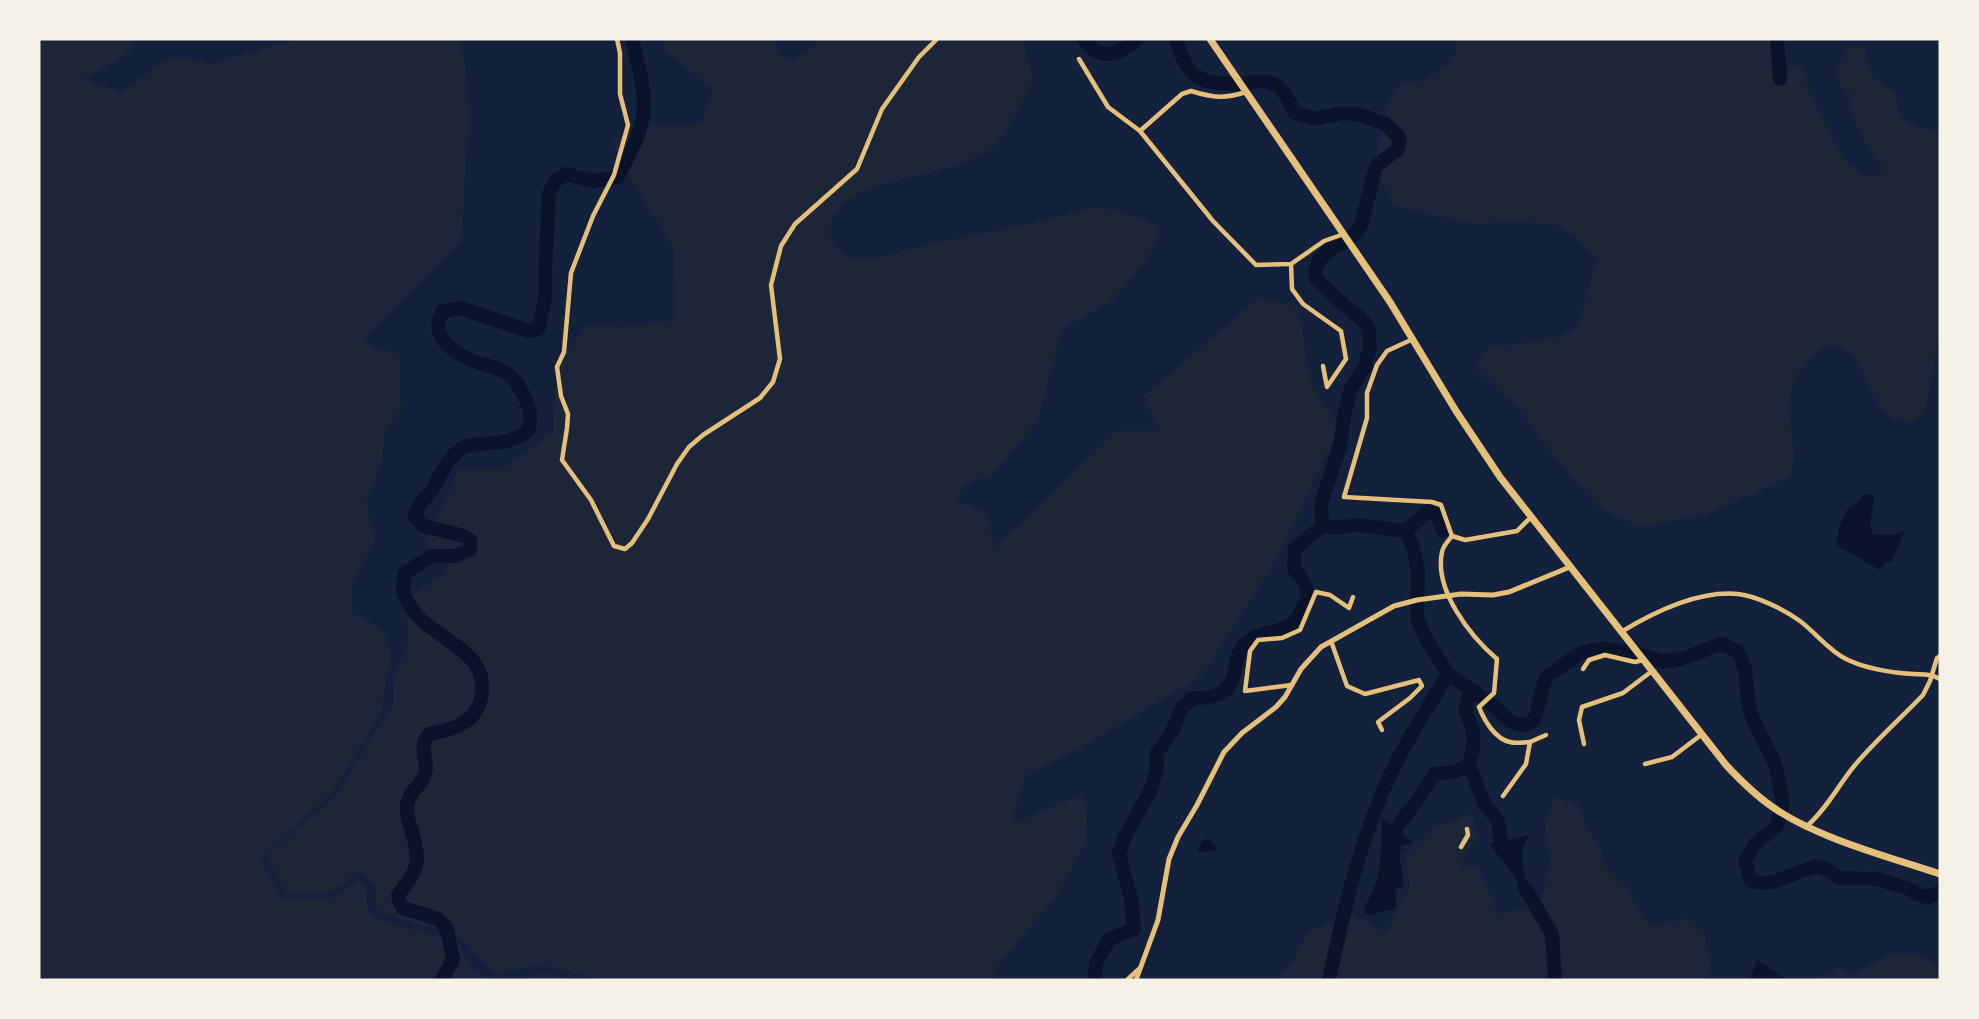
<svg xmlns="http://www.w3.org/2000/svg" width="1979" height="1019" viewBox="0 0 1979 1019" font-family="Cabin,sans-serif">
<rect width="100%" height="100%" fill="#14213d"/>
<g fill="#1d2539">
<path d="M39,39H133L132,51L84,79L122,92L164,60L188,58L210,64L286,42L314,39H457L466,64L469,121L461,242L362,342L399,354L401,409L385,431L382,460L366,502L375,540L352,585L353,613L384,630L391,654L381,713L333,791L261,859L282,900L335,897L358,880L365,885L367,907L373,918L458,942L469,965L489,980H39Z"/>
<path d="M665,39H773L782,57L796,58L821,39H1023L1033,81L1013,120L992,149L963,164L865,189L844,203L833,216L830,234L838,248L850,258L873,259L926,245L1030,224L1096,207L1116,210L1158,226V235L1153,251L1113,301L1062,329L1038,421L992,475L965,484L957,501L986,511L995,548L1116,431H1160L1144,396L1258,298L1298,306L1312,387L1340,426L1276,560L1202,676L1108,732L1025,777L1011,824L1083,794L1087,816L1085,843L1059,893L999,964L991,980H604L540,965L494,974L458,935L377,912L376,886L359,871L331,892L287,895L266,856L337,794L393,704L395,675L409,639L405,604L420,590L443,574L451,561L425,546L459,469L500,470L553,432L558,362L587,325L621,327L675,320L674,248L625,170L611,140L645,127L702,124L712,90L663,49Z"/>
<path d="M1457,39H1771L1775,82L1779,85L1785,82C1787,71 1790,62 1802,67L1810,95L1828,130L1843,158L1863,176H1880L1882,166L1865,142L1852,115L1850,92L1841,87L1834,72C1840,63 1843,54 1851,46L1866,48L1870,72L1876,79L1888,87L1896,95L1900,115L1907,124L1940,132V324L1930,389L1923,414L1914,422L1893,419L1878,407L1858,362L1849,352L1837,346L1824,348L1807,360L1795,378L1788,405L1795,456L1790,477L1708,514L1641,527L1599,508L1547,448L1517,407L1474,367L1488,348L1551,339L1577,328L1597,259L1572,234L1556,225L1511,221L1478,225L1395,206L1377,173L1380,132L1388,102L1400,84L1425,80L1448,64L1456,53Z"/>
<path d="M1554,797L1579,806L1586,827L1601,849L1605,866L1629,889L1636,906L1651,926L1689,918L1704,932L1711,968L1706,980H1273L1292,964L1308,931L1355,915L1387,933L1410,886L1405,855L1433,828L1472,813L1478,837L1459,866L1479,868L1498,914L1523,909L1540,910L1550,860L1545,823Z"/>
<path d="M1919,954L1934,964L1940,980H1811L1839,967L1853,974L1890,955Z"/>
<path d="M538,972H539L580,980H520Z"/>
</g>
<g fill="#0b132b">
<path d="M1871,494L1874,496C1874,511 1868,518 1872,534L1892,535L1905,531L1892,561L1885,563L1880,570L1836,545C1839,535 1840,516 1849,508C1856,503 1857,504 1863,495Z"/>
<path d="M1382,817L1413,842L1402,846C1396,859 1404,873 1403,887L1397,888L1395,893L1397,904L1393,910L1379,912L1371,916L1365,914L1364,907C1384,877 1381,851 1382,817Z"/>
<path d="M1530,835C1517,850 1523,868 1528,886L1525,888L1519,886C1514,871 1499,858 1489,844Z"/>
<path d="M1208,839L1217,846L1216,851L1197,852L1202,841Z"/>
<path d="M1759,961L1783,977L1786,980H1750L1756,962Z"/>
</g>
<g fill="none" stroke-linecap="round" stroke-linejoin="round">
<g stroke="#0b132b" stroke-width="14">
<path d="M1084,39C1099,63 1120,54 1138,39"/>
<path d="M1176,39C1185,67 1190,82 1222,83C1228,84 1235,85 1241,84C1255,83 1263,77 1277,86C1287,91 1289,104 1295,113L1314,119L1342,113L1356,114L1384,123L1398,136L1400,141L1398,149L1376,166L1361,226L1348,240L1330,250L1319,260L1315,272L1317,279L1337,299L1360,318L1368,327L1370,347L1365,366L1351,389L1345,411L1340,446L1321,504L1322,526L1338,528L1358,525L1405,531L1413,547L1418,572L1417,618L1425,637L1448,674L1493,705L1510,721L1521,725L1530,723L1535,718L1545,679L1549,675L1581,653L1593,650L1603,648L1647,656L1663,662L1681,659L1721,644L1737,651L1741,658L1745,670L1748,702L1753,720L1776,766L1783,804L1777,826L1755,844L1745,861L1751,881C1776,888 1794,871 1818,866L1829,870L1840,878L1877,879L1909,889L1918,895L1929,897L1940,892"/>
<path d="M1777,39L1780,79"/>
<path d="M1405,531L1431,509L1436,511L1443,531"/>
<path d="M1471,690L1465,711L1473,730V750L1469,765L1485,805L1498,820L1501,842"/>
<path d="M1396,828L1419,798L1434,774L1454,772L1469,765"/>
<path d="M1525,888L1552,934L1555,980"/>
<path d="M442,980L453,959L447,929L438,919L403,908L400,904L398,895C417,869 422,865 412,832C409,823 406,815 407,805C409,790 425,784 426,769C426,757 419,744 429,734C450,730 473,725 480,702C495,649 432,642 410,606C399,589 404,586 405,573L431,556H455L470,550V540L464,536L424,526L415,517C415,507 426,498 432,490C440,477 446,460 458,451C474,437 505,451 528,430C529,426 531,420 530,416C529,402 518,380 505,372C498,367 487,366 479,363C456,355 427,337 443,311L460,308L529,331L537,330L539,327L545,297V271L549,194L555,181L566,174L593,181L618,177C626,160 636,144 641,126C649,97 638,67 632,39"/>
<path d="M1095,980L1096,963L1109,939L1134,929L1131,899L1119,854L1124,838L1151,789L1157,769V753L1173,730L1182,707L1193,698C1250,699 1225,661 1247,642C1260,630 1281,634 1294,623C1301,617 1305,602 1308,594L1304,582L1294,569L1295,549L1322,526"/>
<path d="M1329,980C1344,909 1360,839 1391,773C1407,739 1429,706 1448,674"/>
</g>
<g stroke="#e5c07b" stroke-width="4.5">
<path d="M617,39L620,53V94L628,125L614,175L593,216L571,273L564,352L557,367L561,396L568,414L567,428L562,460L591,500L614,546L625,549L632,543L648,519L677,464L689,447L703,435L760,398L773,382L780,359L771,285L781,246L795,224L857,169L882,109L919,57L937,39"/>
<path d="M1079,59L1108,107L1140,131L1213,221L1256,265L1291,264L1324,241L1344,234"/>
<path d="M1140,131L1182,94L1191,91C1214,98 1224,99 1246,92"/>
<path d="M1291,264L1292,289L1303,304L1341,331L1346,359L1327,387L1323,366"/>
<path d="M1413,339L1387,351L1377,365L1367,393V418L1344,497L1432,502L1441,505L1452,536"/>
<path d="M1621,632C1654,612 1698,590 1738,594C1757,596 1785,610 1800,621C1816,633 1828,650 1846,659C1862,667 1883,671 1900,673C1914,675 1928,672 1940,679"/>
<path d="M1331,641L1347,686L1365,694L1419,680L1422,686L1410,698L1378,722L1382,730"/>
<path d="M1583,669L1589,660L1605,655L1635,662L1643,660"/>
<path d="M1292,685L1245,691L1250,651L1258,640L1282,638L1300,630L1316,592L1330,595L1349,608L1353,597"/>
<path d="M1530,742L1546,735"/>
<path d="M1584,744L1579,720L1582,707L1623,693L1652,671"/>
<path d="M1645,764L1672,757L1701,735"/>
<path d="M1503,796L1526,764L1530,742C1524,742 1516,744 1510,742C1495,739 1484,720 1479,707L1494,693L1497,659C1470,636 1434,590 1442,552C1443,546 1448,541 1452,536L1465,540L1517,531L1531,517"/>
<path d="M1807,826C1826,810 1839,784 1855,765C1876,740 1901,718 1923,695L1930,681L1937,658L1940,656"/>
<path d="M1461,847L1468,835L1467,829"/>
<path d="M1127,980L1140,968"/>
</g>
<path stroke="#e5c07b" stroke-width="5" d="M1136,980L1158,920L1169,859L1178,837L1197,805L1224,752L1242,733L1276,707L1285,697L1301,669L1321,647L1394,606L1417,600L1461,594L1493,595L1509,592L1570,567"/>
<path stroke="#e5c07b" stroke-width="7" d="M1210,39L1390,302L1456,411L1500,477L1726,765C1741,781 1756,796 1774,808C1817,838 1889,857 1940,874"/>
</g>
<rect width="1979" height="1019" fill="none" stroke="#f6f1e7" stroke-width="81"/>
</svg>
